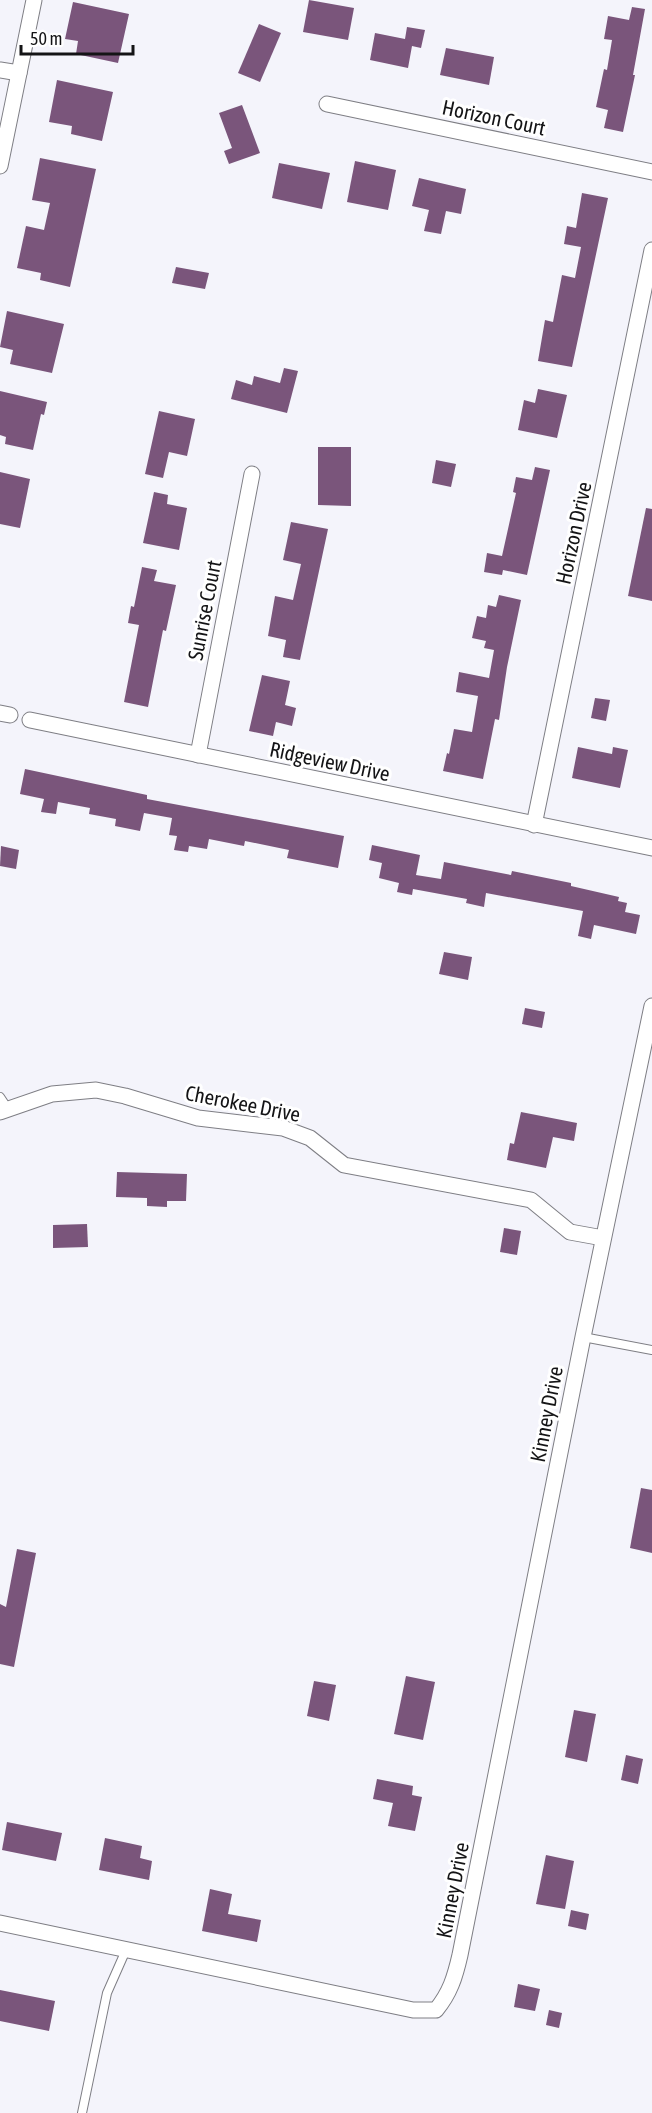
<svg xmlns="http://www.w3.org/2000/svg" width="652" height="2113" viewBox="0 0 652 2113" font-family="'Asap Condensed',sans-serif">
<rect width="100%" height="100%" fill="#f4f4fb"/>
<g fill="#7a557b">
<path d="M309,0L354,8L348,40L303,32Z"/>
<path d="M73,2L129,14L118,63L76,54L78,41L65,39Z"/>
<path d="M632,7L645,9L633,75H635L623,132L604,128L608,110L596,107L604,69L607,70L612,40L604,39L608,16L629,20Z"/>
<path d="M259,24L281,33L260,82L238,73Z"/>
<path d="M407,27L425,30L421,48L412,46L408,68L370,60L375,33L405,39Z"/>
<path d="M446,48L494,57L489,85L440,75Z"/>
<path d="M57,80L113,92L102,141L71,134L72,126L49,122Z"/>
<path d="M242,105L260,153L229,164L224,151L232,148L219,113Z"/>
<path d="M40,158L96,169L70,287L40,280L41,273L17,268L26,226L44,230L50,203L32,200Z"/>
<path d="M355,161L396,170L388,210L347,202Z"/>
<path d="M279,163L330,173L322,209L272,198Z"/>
<path d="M419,178L466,189L461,214L446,211L441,234L424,231L429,210L412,206Z"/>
<path d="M582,193L608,198L572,367L538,361L545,320L553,322L562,275L575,278L581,247L564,244L567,226L576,228Z"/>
<path d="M176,267L209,273L205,289L172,283Z"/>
<path d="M7,311L64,324L52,373L10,364L13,350L0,347Z"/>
<path d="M284,368L298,371L287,413L231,399L236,380L252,385L254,376L280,383Z"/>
<path d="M538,389L567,395L557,438L518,430L524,400L535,403Z"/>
<path d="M0,391L47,402L44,415L41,414L33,450L5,444L6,437L0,435Z"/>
<path d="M159,411L195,419L187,456L169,452L163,478L145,474Z"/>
<path d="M318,447H351V506L318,505Z"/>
<path d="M436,460L456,464L451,487L432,483Z"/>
<path d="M535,467L550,470L527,575L503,570L502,575L484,572L487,553L502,556L516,493L513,492L516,477L532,480Z"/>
<path d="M0,472L30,479L20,528L0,524Z"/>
<path d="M154,492L168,495L167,504L187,508L179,550L143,543Z"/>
<path d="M646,508L652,509V601L628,596Z"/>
<path d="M291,522L328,529L300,660L283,657L286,640L268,636L275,596L293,600L301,564L283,560Z"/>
<path d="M142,567L157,570L154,581L176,585L166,631L163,630L148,707L124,702L139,625L128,623L131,606L134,607Z"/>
<path d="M499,595L521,600L507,667L499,720L495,719L483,779L443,771L447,753L449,754L454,729L472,732L478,696L456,692L459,672L489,678L494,650L484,648L486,641L472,638L477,616L486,618L488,605L496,607Z"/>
<path d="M262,675L290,681L285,705L296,708L292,726L276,722L273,736L249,731Z"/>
<path d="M595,698L610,700L606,721L591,718Z"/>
<path d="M578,747L612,754L613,747L628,750L620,788L572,778Z"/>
<path d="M25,769L147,795V799L344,836L338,868L287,858L289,850L245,841L244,846L209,839L207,849L189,846L188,852L174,850L177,836L169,835L172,818L144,813L140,831L115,826L116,819L89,814L90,808L58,802L56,814L41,812L44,799L20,794Z"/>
<path d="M372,845L420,855L416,875L441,879L444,862L511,875L512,871L571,883V886L619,897L618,901L627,903L625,912L640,915L636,934L594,925L591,939L578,936L583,911L486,893L484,907L466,903L467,899L413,889L412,895L397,892L399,883L379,878L382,863L369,860Z"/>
<path d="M1,846L19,850L16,869L0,866Z"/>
<path d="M444,952L472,957L468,980L439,974Z"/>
<path d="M525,1008L545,1012L542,1028L522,1024Z"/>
<path d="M521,1112L577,1123L574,1141L553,1137L546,1168L507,1160L510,1143L514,1144Z"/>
<path d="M117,1172L187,1174L186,1201H167V1207L147,1206V1198L116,1197Z"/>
<path d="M87,1224L88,1247L53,1248V1225Z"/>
<path d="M504,1228L521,1231L517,1255L500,1252Z"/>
<path d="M641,1488L652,1490V1553L630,1548Z"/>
<path d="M17,1549L36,1553L14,1667L0,1664V1604L6,1607Z"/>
<path d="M406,1676L435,1682L423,1740L394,1734Z"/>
<path d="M314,1681L336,1685L329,1721L307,1716Z"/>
<path d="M574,1710L596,1714L587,1762L565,1757Z"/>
<path d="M626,1755L643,1759L638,1784L621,1780Z"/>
<path d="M377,1779L413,1786L412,1795L422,1797L415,1831L388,1826L393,1803L373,1799Z"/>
<path d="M7,1822L62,1833L56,1861L2,1850Z"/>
<path d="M105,1838L142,1846L140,1858L152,1861L149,1880L99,1870Z"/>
<path d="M546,1855L574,1861L565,1909L536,1904Z"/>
<path d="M210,1889L232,1894L228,1914L261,1920L257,1942L202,1931Z"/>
<path d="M571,1910L589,1914L586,1930L568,1926Z"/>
<path d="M518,1984L540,1989L535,2011L514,2007Z"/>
<path d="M0,1990L55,2001L49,2031L0,2021Z"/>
<path d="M549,2010L562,2013L559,2028L546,2025Z"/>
</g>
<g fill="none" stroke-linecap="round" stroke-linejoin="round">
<defs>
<g id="lane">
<path d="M0,1097L8,1109"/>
<path d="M583,1337L652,1350"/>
<path d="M82,2113L107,1993L126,1950"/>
</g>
<g id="street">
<path d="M0,70L19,73"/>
<path d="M327,104L652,172"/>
<path d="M0,166L34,0"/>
<path d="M0,713L10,715"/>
<path d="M30,720L652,848"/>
<path d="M198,755L252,474"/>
<path d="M534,825L652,250"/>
<path d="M0,1112L52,1094L96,1090L125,1096L198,1118L283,1128L310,1138L344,1165L531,1200L570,1232L603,1238"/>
<path d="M0,1923L413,2010H436C450,1993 455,1977 460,1955L583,1337L652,1006"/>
</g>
</defs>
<use href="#lane" stroke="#7e7e84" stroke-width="10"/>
<use href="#street" stroke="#7e7e84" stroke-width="17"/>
<use href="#lane" stroke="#fff" stroke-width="8"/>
<use href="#street" stroke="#fff" stroke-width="15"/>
</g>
<g text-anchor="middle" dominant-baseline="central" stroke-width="6" stroke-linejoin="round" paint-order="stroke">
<g font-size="21" fill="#141416" stroke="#fff">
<text transform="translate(494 117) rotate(12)">Horizon Court</text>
<text transform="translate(573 533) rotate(-78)">Horizon Drive</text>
<text transform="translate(204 610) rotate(-79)">Sunrise Court</text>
<text transform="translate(330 761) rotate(12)">Ridgeview Drive</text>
<text transform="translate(243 1103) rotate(11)">Cherokee Drive</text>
<text transform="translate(546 1414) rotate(-79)">Kinney Drive</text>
<text transform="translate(452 1890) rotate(-79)">Kinney Drive</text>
</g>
</g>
<path d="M21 45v9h112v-9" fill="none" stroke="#141416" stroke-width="3"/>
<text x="30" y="45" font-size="18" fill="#141416" stroke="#ffffff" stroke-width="4.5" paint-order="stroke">50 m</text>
</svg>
